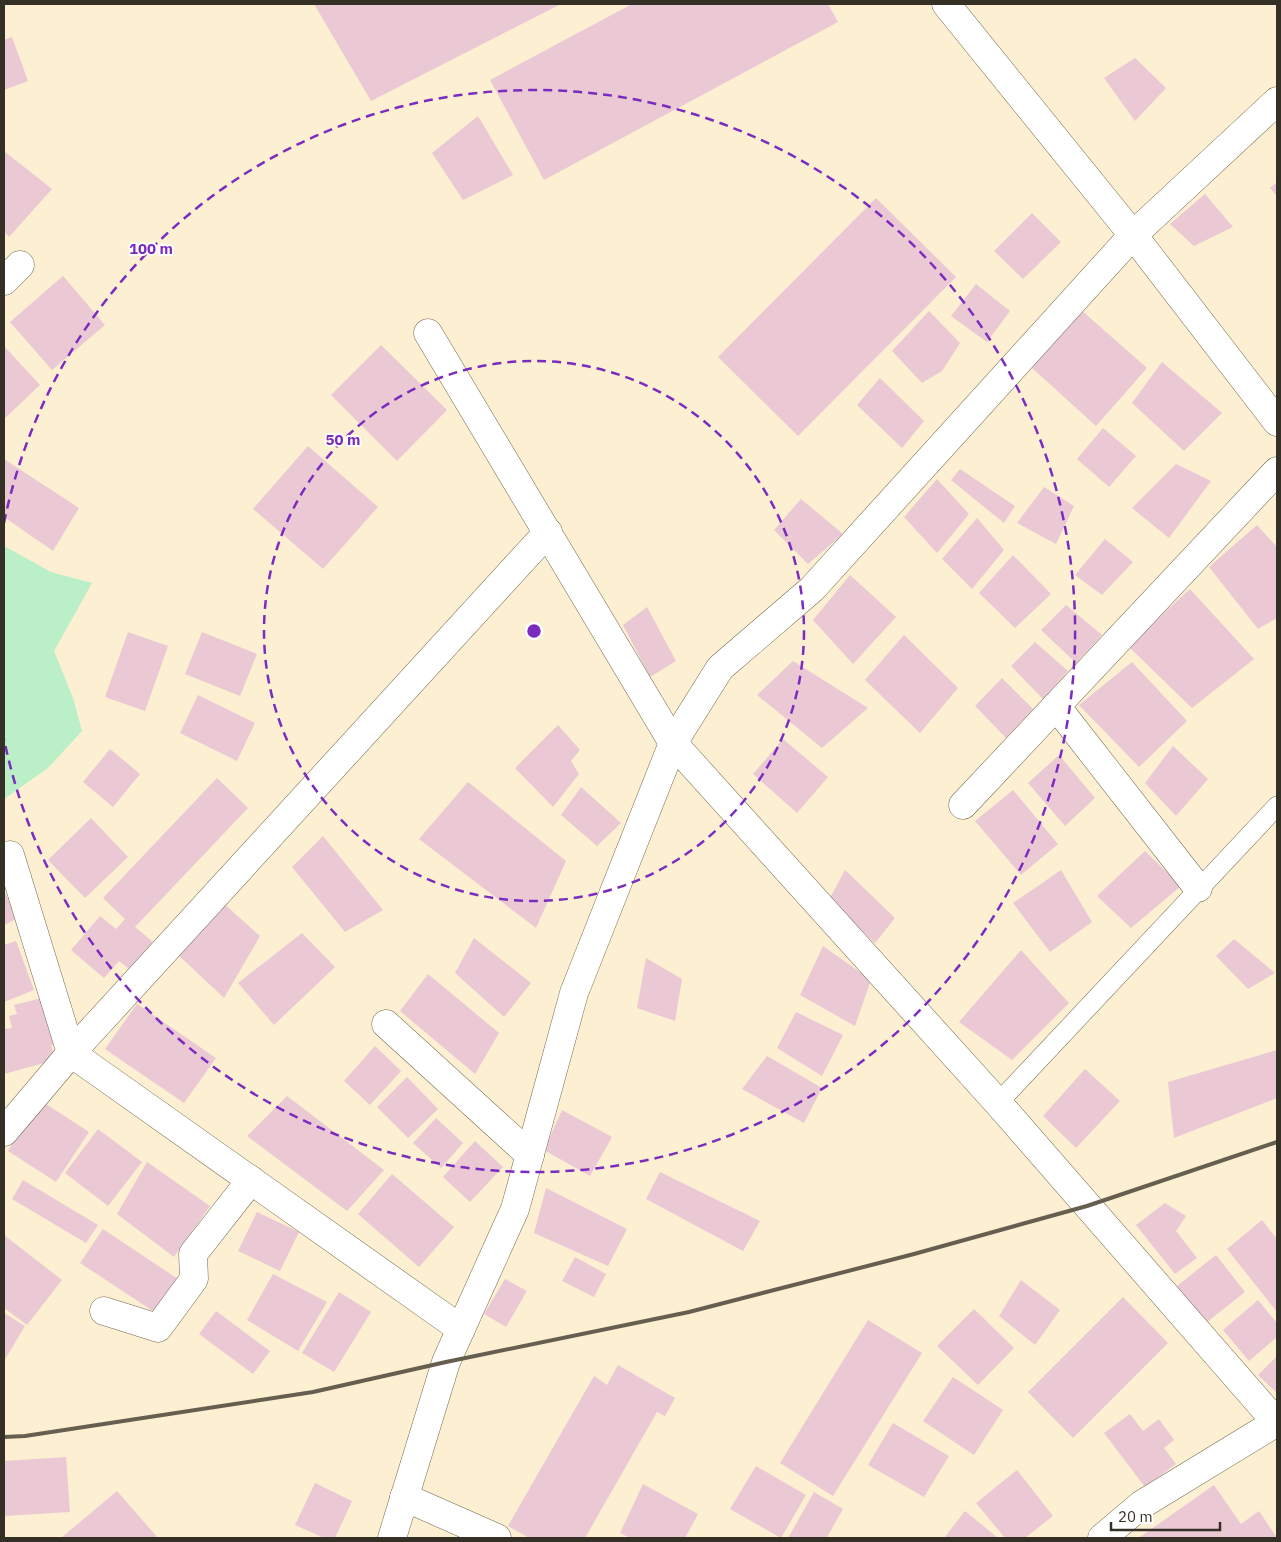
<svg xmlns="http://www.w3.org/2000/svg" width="1281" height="1542" viewBox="0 0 1281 1542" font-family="'IBM Plex Sans',sans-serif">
<rect width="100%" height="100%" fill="#fcefd2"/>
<path fill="#baefc7" d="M4,546L51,572L92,583L54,651L73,698L82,731L48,768L4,799Z"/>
<g fill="#ebc9d4">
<path d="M314,4H561L371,101Z"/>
<path d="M632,4H828L838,22L544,180L490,80Z"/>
<path d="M12,37L28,81L4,90V40Z"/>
<path d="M1135,58L1166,88L1135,121L1104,78Z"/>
<path d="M478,116L513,175L463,200L432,153Z"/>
<path d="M4,151L52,189L9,237L4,231Z"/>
<path d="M1277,182V196L1270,188Z"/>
<path d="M1205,194L1233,227L1194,246L1170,224Z"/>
<path d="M876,198L956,277L798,436L718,357Z"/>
<path d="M1032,213L1061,242L1023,279L994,251Z"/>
<path d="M63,276L105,325L52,370L10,322Z"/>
<path d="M976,284L1010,311L987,342L951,316Z"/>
<path d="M1081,310L1147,368L1096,426L1031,367Z"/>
<path d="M929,311L960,343L942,371L922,383L892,351Z"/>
<path d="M381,345L447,410L397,461L331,395Z"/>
<path d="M4,346L40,385L4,419Z"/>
<path d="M1162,362L1222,413L1184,451L1132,403Z"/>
<path d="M880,378L924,421L902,448L857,405Z"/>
<path d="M1103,428L1136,456L1109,487L1077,459Z"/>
<path d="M308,446L378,507L323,569L253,509Z"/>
<path d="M4,459L79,508L53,551L4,517Z"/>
<path d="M1176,464L1211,481L1169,538L1132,508Z"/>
<path d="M960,469L1015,506L1004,523L951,480Z"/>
<path d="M937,479L969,514L937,553L904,517Z"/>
<path d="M1044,487L1074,506L1056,544L1017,523Z"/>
<path d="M801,499L843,534L808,564L774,530Z"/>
<path d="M977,518L1004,550L972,589L942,559Z"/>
<path d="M1257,525L1277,547V618L1258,629L1209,567Z"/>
<path d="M1105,539L1133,562L1102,595L1075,575Z"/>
<path d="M1013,555L1051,594L1015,628L979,593Z"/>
<path d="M850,575L896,617L853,664L813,620Z"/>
<path d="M1190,589L1254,659L1192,708L1128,646Z"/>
<path d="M1066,605L1102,635L1076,663L1041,630Z"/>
<path d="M647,607L676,661L650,677L623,625Z"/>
<path d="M128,632L168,646L145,711L105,697Z"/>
<path d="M202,632L257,654L240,696L185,674Z"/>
<path d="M904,635L958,688L920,733L865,680Z"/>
<path d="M1035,642L1068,671L1043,699L1011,666Z"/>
<path d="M793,661L868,708L822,748L757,695Z"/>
<path d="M1132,662L1187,721L1139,767L1079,705Z"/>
<path d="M1002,678L1033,709L1006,738L975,706Z"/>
<path d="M198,695L255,723L237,761L180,733Z"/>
<path d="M558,725L580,750L571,761L579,774L553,807L515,768Z"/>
<path d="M783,739L828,777L797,813L753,774Z"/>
<path d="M1173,746L1208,779L1176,816L1145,783Z"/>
<path d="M110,749L140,774L113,807L83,782Z"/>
<path d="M1059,755L1095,798L1065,826L1028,783Z"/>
<path d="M217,778L248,808L135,927L153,942L129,969L119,961L104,978L71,950L100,916L116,929L125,919L103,898Z"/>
<path d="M468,782L566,861L536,928L419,839Z"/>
<path d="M581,787L621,823L597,846L561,815Z"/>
<path d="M1013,790L1058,844L1021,875L975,821Z"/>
<path d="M91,818L128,857L85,898L48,860Z"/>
<path d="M323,836L383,910L345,932L292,867Z"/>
<path d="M1145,851L1181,886L1131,928L1097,896Z"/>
<path d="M845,870L895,918L875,943L829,900Z"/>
<path d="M1061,870L1092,922L1050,952L1013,903Z"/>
<path d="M4,890L17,919L4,925Z"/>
<path d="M220,900L260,936L224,998L175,952Z"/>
<path d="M302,933L335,967L274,1025L238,983Z"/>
<path d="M474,938L531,983L504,1017L455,973Z"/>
<path d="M1234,939L1275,973L1248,989L1216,956Z"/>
<path d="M16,941L34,990L4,1002V945Z"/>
<path d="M823,946L871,980L855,1026L800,995Z"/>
<path d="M1021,950L1069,1003L1012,1060L959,1022Z"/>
<path d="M646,958L682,979L675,1021L637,1008Z"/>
<path d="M428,974L499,1033L475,1074L400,1011Z"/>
<path d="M46,997L59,1043L51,1045L55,1060L4,1074V1029L12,1028L9,1016L17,1014L14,1005Z"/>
<path d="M137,1004L216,1058L184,1103L105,1049Z"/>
<path d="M796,1012L843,1035L822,1076L777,1048Z"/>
<path d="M375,1046L401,1071L370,1105L344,1081Z"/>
<path d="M1277,1050V1098L1174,1138L1168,1082Z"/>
<path d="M767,1056L822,1088L804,1123L742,1089Z"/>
<path d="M1085,1069L1120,1101L1076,1148L1043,1116Z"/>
<path d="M407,1077L438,1109L408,1138L377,1107Z"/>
<path d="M287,1096L384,1170L347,1211L247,1136Z"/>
<path d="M40,1100L89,1132L56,1182L8,1151Z"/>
<path d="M562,1110L612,1137L590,1176L544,1150Z"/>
<path d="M436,1118L463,1143L441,1168L413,1143Z"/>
<path d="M98,1129L142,1162L108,1206L65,1173Z"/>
<path d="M475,1141L503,1167L470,1202L443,1177Z"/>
<path d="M147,1162L210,1206L174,1257L117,1214Z"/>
<path d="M660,1172L760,1221L743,1251L646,1199Z"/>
<path d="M392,1174L454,1227L419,1267L358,1214Z"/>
<path d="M23,1180L98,1225L86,1243L12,1199Z"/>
<path d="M546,1188L627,1229L608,1266L534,1233Z"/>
<path d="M1165,1203L1186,1216L1176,1231L1197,1258L1175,1274L1136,1225Z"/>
<path d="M257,1212L299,1232L280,1271L238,1251Z"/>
<path d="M1262,1220L1277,1239V1312L1227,1249Z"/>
<path d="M103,1229L181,1281L159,1315L80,1263Z"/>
<path d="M4,1235L62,1280L27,1325L4,1308Z"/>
<path d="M1216,1255L1245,1292L1207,1322L1177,1286Z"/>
<path d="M575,1257L606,1274L594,1297L562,1281Z"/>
<path d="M273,1274L327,1302L298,1351L247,1320Z"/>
<path d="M505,1279L527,1291L506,1327L484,1314Z"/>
<path d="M1021,1280L1060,1310L1035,1345L999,1316Z"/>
<path d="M339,1292L371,1312L334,1372L302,1353Z"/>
<path d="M1123,1297L1168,1343L1073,1438L1028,1392Z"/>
<path d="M1258,1300L1277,1323V1337L1249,1361L1223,1330Z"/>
<path d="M974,1309L1014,1348L978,1385L937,1346Z"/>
<path d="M216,1311L270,1351L253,1374L199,1334Z"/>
<path d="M4,1313L25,1326L4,1361Z"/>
<path d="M868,1320L922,1353L833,1496L780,1463Z"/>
<path d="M1277,1356V1393L1258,1375Z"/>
<path d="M618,1365L675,1398L665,1416L657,1412L585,1538H529L508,1526L594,1376L607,1385Z"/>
<path d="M953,1377L1003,1410L974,1455L923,1421Z"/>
<path d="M1130,1414L1143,1431L1159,1419L1174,1440L1164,1448L1176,1464L1145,1487L1104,1433Z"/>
<path d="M893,1423L949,1456L924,1497L868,1465Z"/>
<path d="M66,1457L70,1512L4,1516V1461Z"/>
<path d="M756,1466L806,1495L781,1538L730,1509Z"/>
<path d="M1017,1470L1053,1516L1025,1538H1005L976,1503Z"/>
<path d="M315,1483L352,1501L335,1538H324L295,1525Z"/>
<path d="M643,1484L698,1514L685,1538H630L620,1533Z"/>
<path d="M1214,1485L1241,1524L1259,1511L1277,1538H1141L1140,1537Z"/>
<path d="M117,1491L158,1538H61Z"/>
<path d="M814,1492L843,1509L827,1537L830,1538H788Z"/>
<path d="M965,1511L998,1538H944Z"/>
</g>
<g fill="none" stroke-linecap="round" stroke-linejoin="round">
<defs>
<path id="service" d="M998,1103L1277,806"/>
<g id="minor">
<path d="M4,281L20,265"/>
<path d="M428,333L673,743L998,1103L1277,1423"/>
<path d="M1056,706L1198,888"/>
<path d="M963,805L1277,471"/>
<path d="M10,855L71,1053L461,1329"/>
<path d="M386,1024L530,1155"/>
<path d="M4,1132L71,1053L548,532"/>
<path d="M104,1311L158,1328L194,1279L193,1254L251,1180"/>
<path d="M404,1497L497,1538"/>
<path d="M392,1538L446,1362L515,1209L574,993L673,743L720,668L812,589L1133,235L1277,101"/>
<path d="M1102,1538L1141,1505L1277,1422"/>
</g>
<path id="tertiary" d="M946,4L1133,235L1277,422"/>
</defs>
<use href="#service" stroke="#74694f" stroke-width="20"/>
<use href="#minor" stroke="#74694f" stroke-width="29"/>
<use href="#tertiary" stroke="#74694f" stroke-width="29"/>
<use href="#service" stroke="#fff" stroke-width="19"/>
<use href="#minor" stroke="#fff" stroke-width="28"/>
<use href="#tertiary" stroke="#fff" stroke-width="28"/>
<path stroke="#665f50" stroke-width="4" d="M4,1437L25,1436L313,1392L446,1362L689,1312L914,1254L1087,1206L1277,1142"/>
</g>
<g fill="none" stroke="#7b2cbf" stroke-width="2.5" stroke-dasharray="9 6">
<circle cx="534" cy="631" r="270"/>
<path d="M4 523A541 541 0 1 1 4 739"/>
</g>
<circle cx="534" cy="631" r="8" fill="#7b2cbf" stroke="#fff" stroke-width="2.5"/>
<g font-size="15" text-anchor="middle" font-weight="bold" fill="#7b2cbf" stroke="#fff" stroke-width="4" stroke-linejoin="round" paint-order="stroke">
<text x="151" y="254">100 m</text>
<text x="343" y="445">50 m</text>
</g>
<rect width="1281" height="1542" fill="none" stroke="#353025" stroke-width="10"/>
<path d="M1111 1522v8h109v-8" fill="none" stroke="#353025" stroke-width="2.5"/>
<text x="1118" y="1522" font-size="15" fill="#353025" stroke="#ffffff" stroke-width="4" paint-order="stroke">20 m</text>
</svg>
